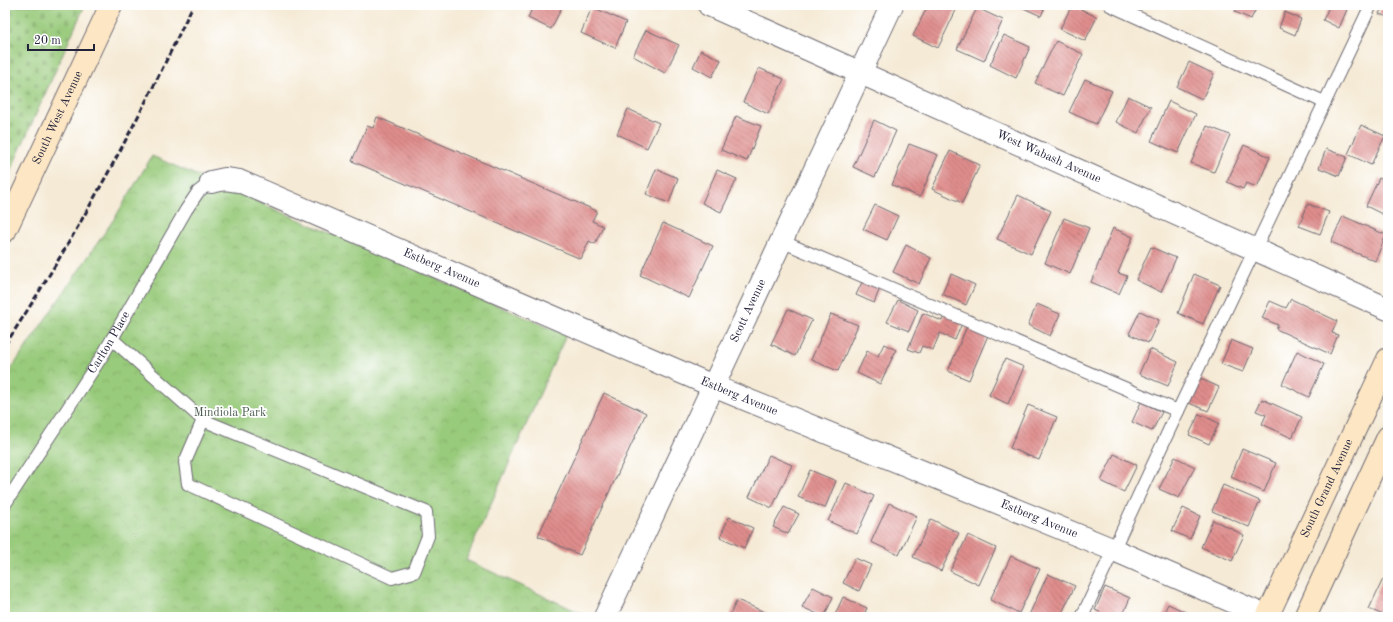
<svg xmlns="http://www.w3.org/2000/svg" width="1393" height="622" viewBox="0 0 1393 622" font-family="'Old Standard TT',serif">
<defs>
<pattern id="cemetery-stones" width="16" height="16" patternUnits="userSpaceOnUse"><rect width="16" height="16" fill="#99cb7b"/><path d="M2 7V4a2 2 0 0 1 4 0v3zM10 15v-3a2 2 0 0 1 4 0v3z" fill="#84ae6b"/></pattern>
<pattern id="park-crowns" width="20" height="18" patternUnits="userSpaceOnUse"><rect width="20" height="18" fill="#99cb7b"/><path d="M2 6a3 3 0 1 1 6 0M12 15a3 3 0 1 1 6 0" fill="none" stroke="#84ae6b"/></pattern>
<pattern id="building-back-hatch" width="6" height="6" patternUnits="userSpaceOnUse"><rect width="6" height="6" fill="#df8d8c"/><path d="M-1 5l2 2M0 0l6 6M5-1l2 2" fill="none" stroke="#b47374"/></pattern>
</defs>
<rect width="100%" height="100%" fill="#fff"/>
<filter id="ink" filterUnits="userSpaceOnUse"><feTurbulence type="fractalNoise" baseFrequency=".025" numOctaves="2"/><feDisplacementMap in="SourceGraphic" scale="8" xChannelSelector="R" yChannelSelector="G"/><feConvolveMatrix kernelMatrix="1 2 1 2 8 2 1 2 1" color-interpolation-filters="sRGB"/></filter>
<filter id="wash" filterUnits="userSpaceOnUse"><feTurbulence type="fractalNoise" baseFrequency=".012" numOctaves="4" result="noise"/><feDisplacementMap in="SourceGraphic" scale="16" xChannelSelector="R" yChannelSelector="G"/><feGaussianBlur stdDeviation="0.9" result="paint"/><feColorMatrix in="noise" values="0 0 0 0 0 0 0 0 0 0 0 0 0 0 0 0 0 1.4 0 .05"/><feComposite in="paint" operator="in"/></filter>
<g filter="url(#wash)">
<rect width="100%" height="100%" fill="#f5ead5"/>
<path fill="url(#cemetery-stones)" stroke="#5e765b" d="M5,5H85L5,183Z"/>
<path fill="url(#park-crowns)" stroke="#5e765b" d="M152,156L566,335L466,560L589,617H5V378L116,216Z"/>
<g id="blocks">
<g fill="url(#building-back-hatch)">
<path d="M523,5H563L551,29L528,18L531,11Z"/>
<path d="M928,5L958,6L938,48L913,36Z"/>
<path d="M1017,5H1046L1041,16Z"/>
<path d="M1072,5L1097,17L1085,41L1060,29Z"/>
<path d="M1238,5H1258L1251,19L1235,12Z"/>
<path d="M1325,5H1349L1339,28L1323,20L1329,7Z"/>
<path d="M1383,5H1388V17L1379,14Z"/>
<path d="M592,7L626,22L615,48L581,33Z"/>
<path d="M977,8L1003,20L984,61L957,49Z"/>
<path d="M1285,12L1301,19L1295,35L1279,28Z"/>
<path d="M646,30L679,45L665,73L633,56Z"/>
<path d="M1004,35L1030,47L1016,78L990,65Z"/>
<path d="M1056,41L1083,54L1063,96L1035,83Z"/>
<path d="M701,50L721,60L712,77L693,67Z"/>
<path d="M1189,62L1214,74L1202,99L1177,87Z"/>
<path d="M759,68L784,79L768,114L743,102Z"/>
<path d="M1085,79L1112,91L1096,124L1069,112Z"/>
<path d="M1128,96L1151,107L1138,133L1116,122Z"/>
<path d="M1169,101L1196,114L1178,153L1151,141Z"/>
<path d="M628,109L659,123L647,148L617,134Z"/>
<path d="M736,116L761,126L747,161L721,150Z"/>
<path d="M377,117L597,211L592,221L603,226L595,244L589,241L581,259L352,161L367,126L373,128Z"/>
<path d="M874,120L896,131L875,177L853,167Z"/>
<path d="M1361,125L1385,136L1371,165L1348,154Z"/>
<path d="M1207,126L1230,135L1214,172L1191,163Z"/>
<path d="M909,144L938,155L920,197L892,185Z"/>
<path d="M1244,145L1270,157L1257,187L1246,183L1243,189L1227,182Z"/>
<path d="M1326,149L1347,157L1339,176L1319,168Z"/>
<path d="M950,151L980,165L962,203L932,189Z"/>
<path d="M656,169L678,178L669,203L646,194Z"/>
<path d="M717,170L737,179L721,212L702,203Z"/>
<path d="M1379,178L1388,182V217L1366,206Z"/>
<path d="M1018,195L1051,211L1031,254L997,239Z"/>
<path d="M1308,204L1329,212L1320,234L1299,226Z"/>
<path d="M875,205L898,216L887,240L863,229Z"/>
<path d="M1343,216L1386,235L1375,261L1331,242Z"/>
<path d="M1064,218L1089,228L1070,274L1045,263Z"/>
<path d="M663,223L713,246L689,298L640,275Z"/>
<path d="M1113,228L1133,237L1118,273L1127,276L1119,294L1091,282Z"/>
<path d="M906,245L931,258L919,284L893,272Z"/>
<path d="M1151,247L1176,258L1161,292L1136,280Z"/>
<path d="M951,274L975,285L966,305L942,294Z"/>
<path d="M1194,274L1220,285L1203,324L1178,313Z"/>
<path d="M863,280L880,288L874,303L856,295Z"/>
<path d="M1291,299L1337,321L1332,333L1338,335L1330,354L1276,329L1278,325L1262,318L1270,301L1286,308Z"/>
<path d="M898,300L918,310L909,331L887,322Z"/>
<path d="M1037,304L1060,314L1050,336L1028,325Z"/>
<path d="M788,309L812,320L795,356L771,344Z"/>
<path d="M1140,311L1159,320L1148,343L1129,334Z"/>
<path d="M923,313L942,321L945,313L963,321L955,340L940,333L933,350L922,346L919,353L908,349Z"/>
<path d="M831,314L858,325L838,371L811,360Z"/>
<path d="M968,324L989,333L969,380L948,371Z"/>
<path d="M1231,340L1253,349L1243,372L1221,364Z"/>
<path d="M884,344L896,350L880,384L857,373L867,351L878,356Z"/>
<path d="M1150,349L1178,362L1168,386L1139,374Z"/>
<path d="M1297,351L1324,364L1309,397L1282,384Z"/>
<path d="M1005,359L1024,367L1008,404L989,395Z"/>
<path d="M1199,378L1219,387L1208,411L1189,403Z"/>
<path d="M604,393L646,413L580,555L538,536Z"/>
<path d="M1262,399L1302,417L1292,438L1262,424L1266,415L1256,411Z"/>
<path d="M1141,402L1162,412L1152,431L1132,422Z"/>
<path d="M1028,405L1057,417L1039,460L1010,448Z"/>
<path d="M1199,414L1219,423L1209,444L1189,435Z"/>
<path d="M1242,449L1276,463L1264,492L1231,477Z"/>
<path d="M1114,454L1137,465L1124,492L1101,481Z"/>
<path d="M769,455L792,465L772,508L749,497Z"/>
<path d="M1175,457L1195,467L1179,498L1159,489Z"/>
<path d="M810,470L836,481L825,508L798,497Z"/>
<path d="M846,483L874,496L857,534L828,521Z"/>
<path d="M1223,485L1260,501L1249,527L1212,511Z"/>
<path d="M889,503L917,516L899,555L871,542Z"/>
<path d="M784,507L799,514L788,534L773,527Z"/>
<path d="M1183,508L1200,516L1190,539L1172,531Z"/>
<path d="M729,517L753,528L744,548L720,537Z"/>
<path d="M931,519L959,533L941,571L913,557Z"/>
<path d="M1213,520L1244,535L1232,561L1201,547Z"/>
<path d="M968,535L996,548L979,585L950,571Z"/>
<path d="M1011,556L1040,569L1019,613L990,600Z"/>
<path d="M855,558L871,565L859,591L843,583Z"/>
<path d="M1048,574L1075,586L1060,617H1034L1029,615Z"/>
<path d="M1383,579L1388,581V617L1369,609Z"/>
<path d="M813,587L833,597L824,617L802,607Z"/>
<path d="M1105,587L1130,598L1122,617H1111L1095,610Z"/>
<path d="M843,597L867,608L863,617H834Z"/>
<path d="M737,600L767,613L765,617H729Z"/>
<path d="M1168,604L1196,617H1162Z"/>
</g>
</g>
</g>
<g filter="url(#ink)">
<use href="#blocks" fill-opacity="0" stroke="#6c6871" stroke-width="1"/>
<g fill="none" stroke-linecap="round" stroke-linejoin="round">
<defs>
<g id="lane">
<path d="M1110,5L1324,102"/>
<path d="M781,241L1178,411"/>
<path d="M112,339L203,420L426,512L428,536L414,572L392,578L188,484L185,462L203,420"/>
<path id="s1" d="M5,504L104,353L186,210L198,192L211,182"/>
<path d="M1082,617L1178,411L1371,5"/>
</g>
<g id="street">
<path id="s2" d="M709,5L1388,309"/>
<path id="s3" d="M211,182L225,179L239,181L713,386L1114,550L1268,617"/>
<path id="s4" d="M605,617L892,5"/>
</g>
<g id="secondary">
<path id="s5" d="M5,231L111,5"/>
<path id="s6" d="M1267,617L1388,359"/>
<path d="M1305,617L1388,437"/>
</g>
</defs>
<use href="#lane" stroke="#6c6871" stroke-width="14"/>
<use href="#street" stroke="#6c6871" stroke-width="24"/>
<use href="#secondary" stroke="#6c6871" stroke-width="24"/>
<use href="#lane" stroke="#fff" stroke-width="12"/>
<use href="#street" stroke="#fff" stroke-width="22"/>
<use href="#secondary" stroke="#fce6c4" stroke-width="22"/>
<path stroke="#22223b" stroke-width="3" stroke-dasharray="6 3" stroke-linecap="butt" d="M5,345C76,237 138,122 193,5"/>
</g>
</g>
<g text-anchor="middle" dominant-baseline="central" stroke-width="3.5" stroke-linejoin="round" paint-order="stroke">
<g font-size="12" fill="#22223b" stroke="#fff">
<text stroke="none"><textPath href="#s5" startOffset="125">South West Avenue</textPath></text>
<text stroke="none"><textPath href="#s2" startOffset="372">West Wabash Avenue</textPath></text>
<text stroke="none"><textPath href="#s3" startOffset="249">Estberg Avenue</textPath></text>
<text stroke="none"><textPath href="#s4" startOffset="338">Scott Avenue</textPath></text>
<text stroke="none"><textPath href="#s1" startOffset="192">Carlton Place</textPath></text>
<text stroke="none"><textPath href="#s3" startOffset="573">Estberg Avenue</textPath></text>
<text stroke="none"><textPath href="#s6" startOffset="142">South Grand Avenue</textPath></text>
<text stroke="none"><textPath href="#s3" startOffset="897">Estberg Avenue</textPath></text>
</g>
<g font-size="12" fill="#4c5d51" stroke="#fff">
<text x="230" y="413">Mindiola Park</text>
</g>
</g>
<rect width="1393" height="622" fill="none" stroke="#fff" stroke-width="20"/>
<path d="M28 44v6h66v-6" fill="none" stroke="#22223b" stroke-width="2"/>
<text x="34" y="44" font-size="12" fill="#22223b" stroke="#ffffff" stroke-width="3" paint-order="stroke">20 m</text>
</svg>
